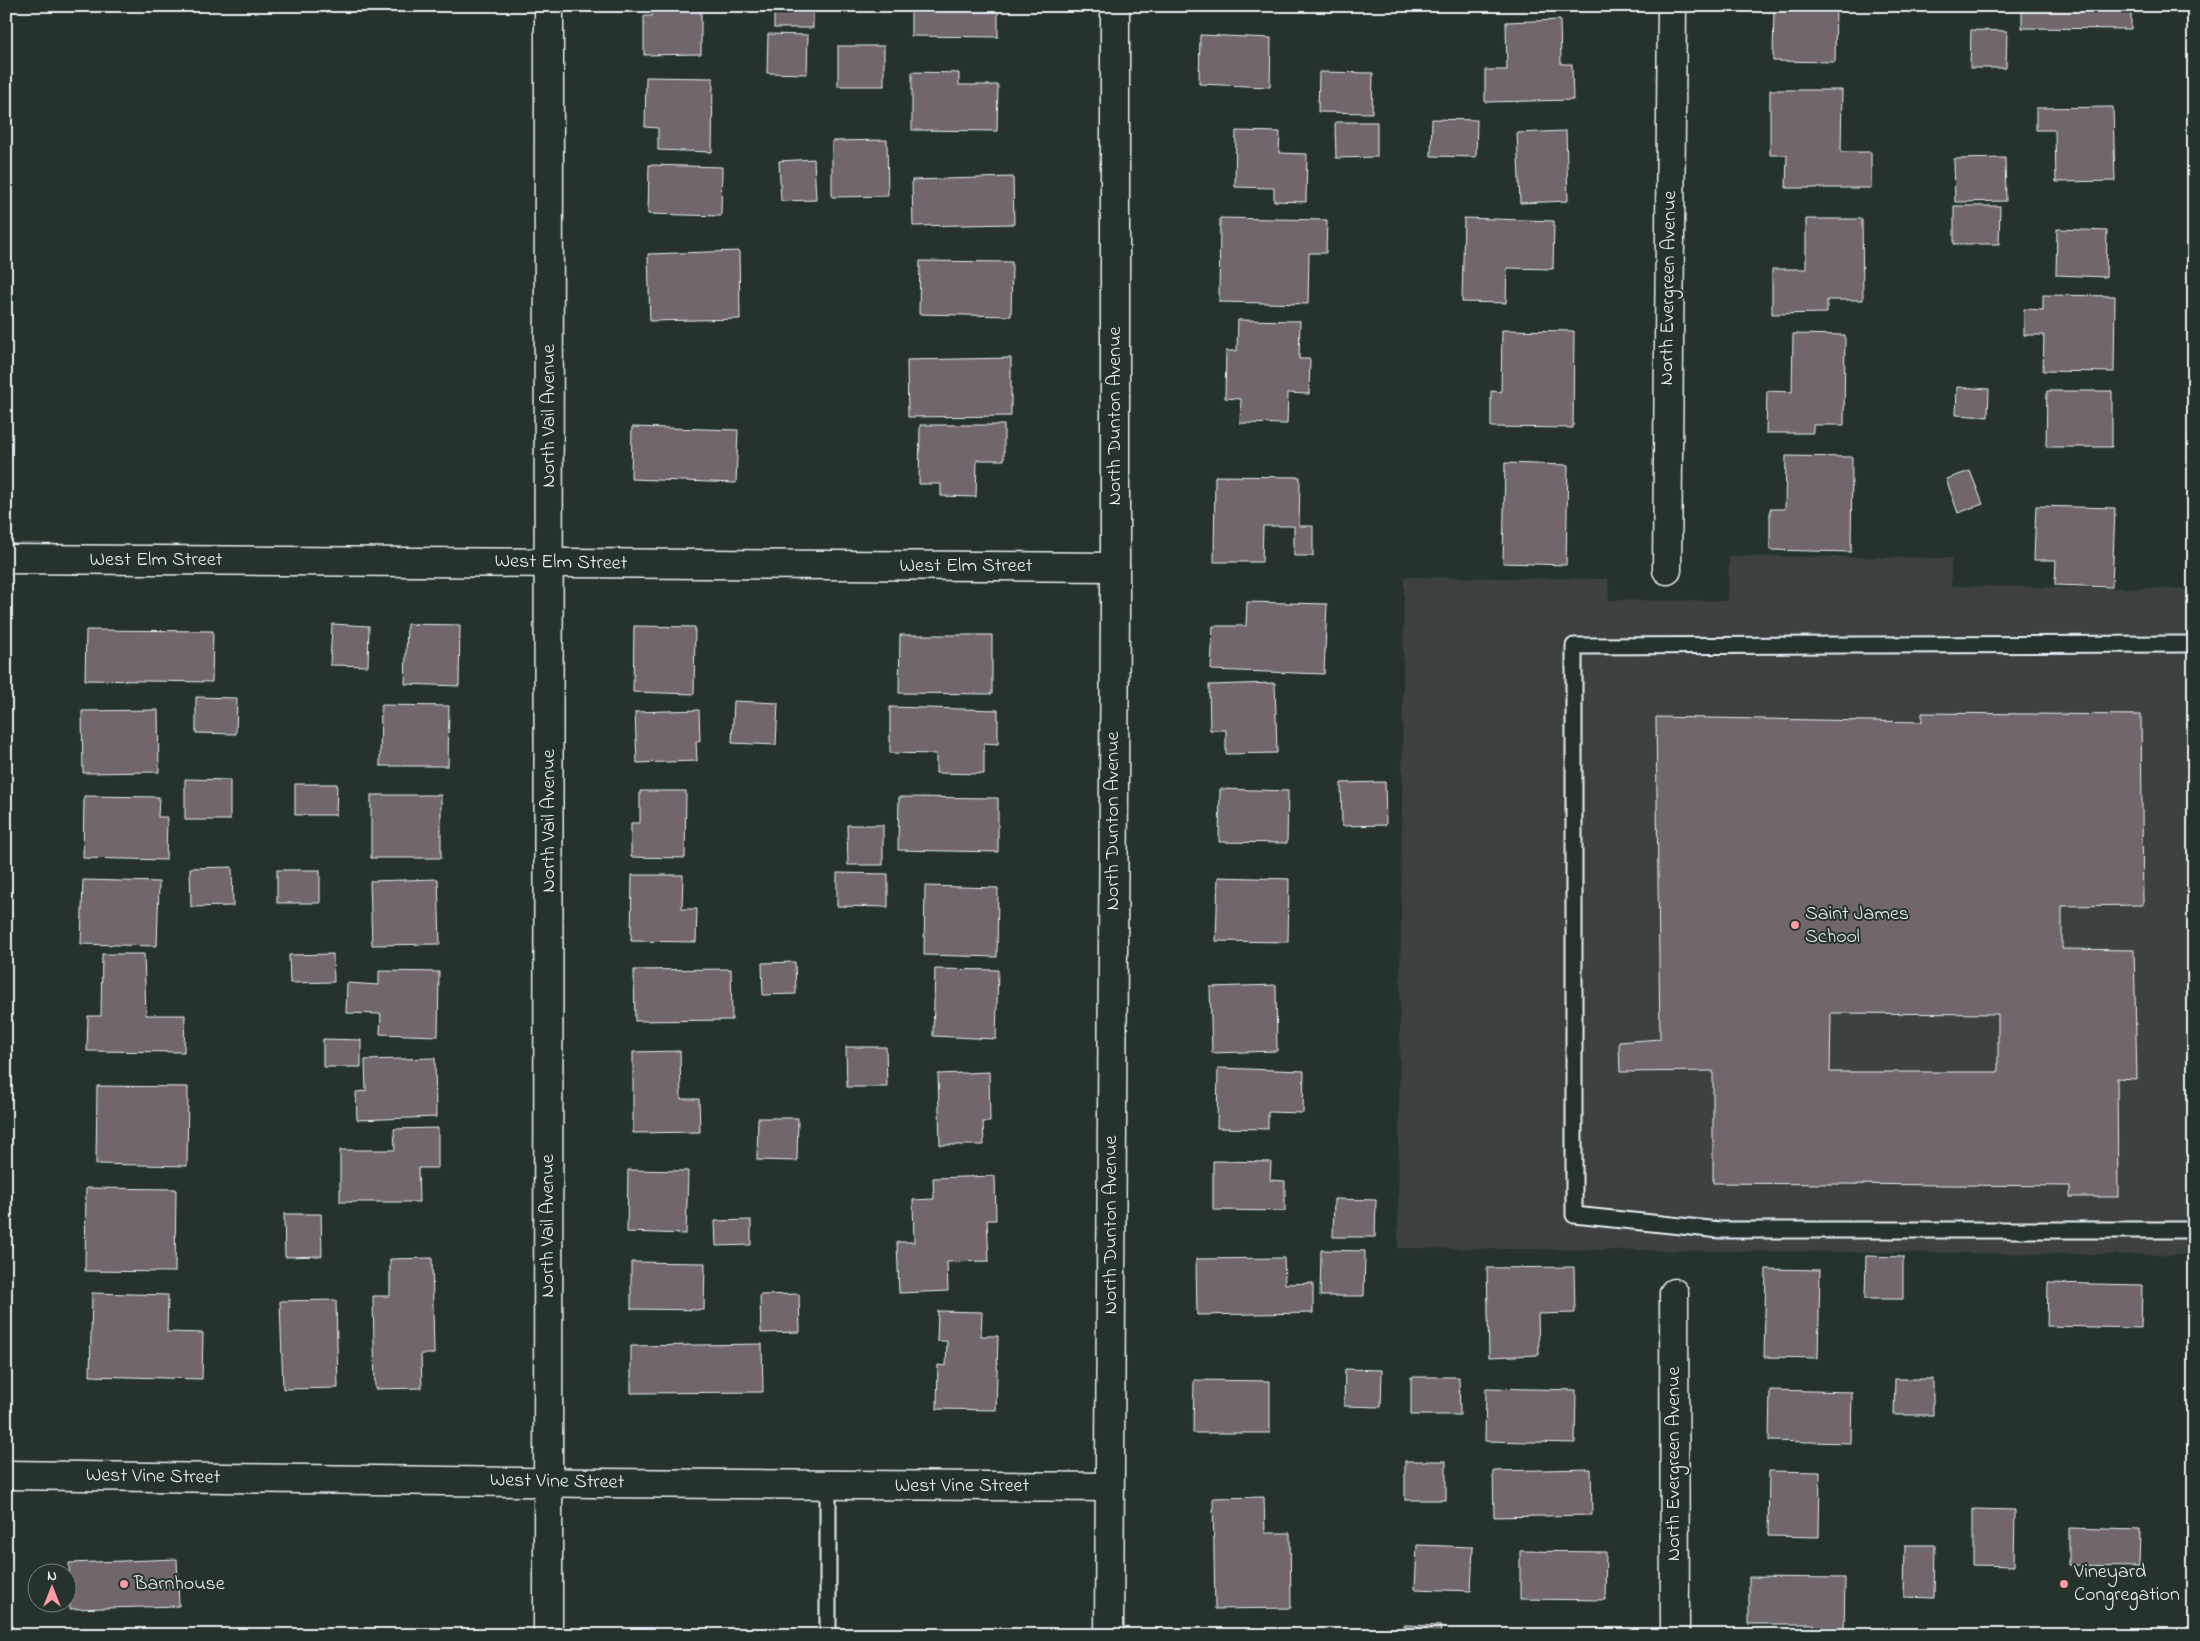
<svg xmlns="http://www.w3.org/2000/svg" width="2200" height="1641" viewBox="0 0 2200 1641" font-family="'Indie Flower',sans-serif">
<rect width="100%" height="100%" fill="#26332d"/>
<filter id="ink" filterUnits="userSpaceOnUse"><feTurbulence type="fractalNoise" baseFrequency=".02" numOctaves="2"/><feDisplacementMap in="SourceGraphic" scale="10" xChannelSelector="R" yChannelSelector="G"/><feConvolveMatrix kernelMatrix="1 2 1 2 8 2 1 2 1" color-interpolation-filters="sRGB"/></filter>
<g filter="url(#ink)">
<path fill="#3c4240" d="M1729,556L1951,558V586L2192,589L2186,1255L1398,1248L1404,577L1608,579L1609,600L1728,601Z"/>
<g fill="#71666c" stroke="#e8f1f8" fill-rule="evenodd">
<path d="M652,6H701V54L644,55V16H652Z"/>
<rect x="774" y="6" width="39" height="22"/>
<path d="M911,6H998V37L911,36Z"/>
<path d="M1774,6H1836L1835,62L1773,61Z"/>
<path d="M2022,6H2131V29L2022,28Z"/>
<path d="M1560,20L1561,64H1572L1573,100L1485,102V70H1507L1506,22Z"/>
<path d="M1971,30L2007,31L2006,68H1970Z"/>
<path d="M768,34L808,35L807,74L767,73Z"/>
<path d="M1200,35L1271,38L1270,87L1199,84Z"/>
<rect x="838" y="46" width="46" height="40"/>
<path d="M912,72L959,73V85H998L997,131L912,130Z"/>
<path d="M1319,72L1373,73L1372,113L1318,112Z"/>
<path d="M646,77L713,78L712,152L658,150V128L645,127Z"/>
<path d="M1770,90H1842L1841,152H1871V188H1786L1787,155H1770Z"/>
<path d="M2113,107L2115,181L2056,182L2055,130H2036V108Z"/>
<path d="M1432,119L1477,120L1476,157L1431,156Z"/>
<path d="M1335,122H1377V157L1336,158Z"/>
<path d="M1236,131L1280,132L1279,153L1307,154L1306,202L1274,201V188L1235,187Z"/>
<path d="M1566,131L1568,201L1520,203L1517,133Z"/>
<path d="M887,140L888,196L832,197V141Z"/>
<path d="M2005,158L2006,201L1955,202L1954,159Z"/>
<path d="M814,159L816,200L781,201L779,161Z"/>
<path d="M649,165L722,167L721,216L648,214Z"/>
<path d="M1013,177L1014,224L913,226L912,180Z"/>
<path d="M1954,206H2000L1999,244H1954Z"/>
<path d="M1220,218L1327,220L1326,253H1309L1308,304L1219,302Z"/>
<path d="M1464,218L1554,221L1553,269L1507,268L1506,303L1462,302Z"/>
<path d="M1806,219H1862L1863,300H1827V313L1772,314V269H1806Z"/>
<path d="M2057,229L2107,231L2106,277L2056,275Z"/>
<path d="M739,251L740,319L650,321L648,254Z"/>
<path d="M920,261L1012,262L1011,316L919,314Z"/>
<path d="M2043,295L2115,296L2114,372L2043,371L2044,335H2024V309L2043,310Z"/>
<path d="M1238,320L1300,321L1299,359H1310L1309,394L1288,393L1287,424L1240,423L1241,399L1225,398L1226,351H1237Z"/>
<path d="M1502,330L1574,331L1573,428L1491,427V391L1501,392Z"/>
<path d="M1793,334L1845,335L1844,425H1813V433H1766L1767,391L1792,392Z"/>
<path d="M1011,358V416L908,417L907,360Z"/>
<path d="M1957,387L1989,389L1988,417L1956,415Z"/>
<path d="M2047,391H2112V447H2046Z"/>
<path d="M920,425H1004V460H977L976,497L941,496V484H919Z"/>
<path d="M632,427L738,430L736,483L631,479Z"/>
<path d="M1786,456L1852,457L1851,552L1770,550V509H1785Z"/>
<path d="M1505,463L1568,465L1566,565L1503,563Z"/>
<path d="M1970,471L1983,504L1958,513L1946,479Z"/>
<path d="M1215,476L1300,477L1299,526H1313V556H1294V526H1263L1262,562H1214Z"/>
<path d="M2036,506L2115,508L2112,587L2055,585L2056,560H2034Z"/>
<path d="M1247,602L1327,604L1324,674L1211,670L1213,626H1246Z"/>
<path d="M332,624L369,626L368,666L330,665Z"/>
<path d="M407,624L460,625L459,686L405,684Z"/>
<path d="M634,626L695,627L694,694L633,692Z"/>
<path d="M86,630L213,631L212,682L85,680Z"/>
<path d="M900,635H992V694L899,693Z"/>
<path d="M1275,683L1277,753L1226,754V730H1210L1209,685Z"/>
<path d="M196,697L237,698L236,734L196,733Z"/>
<path d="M734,701L778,703L776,745L732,743Z"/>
<path d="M381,705L449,706L448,766H380Z"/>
<path d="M890,707L998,710V744L984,743V774L936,773V754L890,753Z"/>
<path d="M158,710L159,772L83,773L82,711Z"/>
<path d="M699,710L700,741H696L697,761L637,763L635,712Z"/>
<path d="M1922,713L2141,715L2143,905L2062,906V949L2134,950L2137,1079L2117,1078L2118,1197H2070V1186L1713,1183V1071L1620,1072L1619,1042L1660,1039L1656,717L1922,722ZM1831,1013L1998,1014V1072H1830Z"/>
<path d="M185,779L230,780V820H185Z"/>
<path d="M1385,782L1386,825L1342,826L1341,783Z"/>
<path d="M295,784H337L336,815H295Z"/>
<path d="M1220,789L1288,791L1287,843L1219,842Z"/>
<path d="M640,791H686L685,858L631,857V823H640Z"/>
<rect x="371" y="795" width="70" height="63"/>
<path d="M84,796L159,797L158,817H167L166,860L83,858Z"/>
<path d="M899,797L998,798V852L898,850Z"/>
<path d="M847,825H883V865H848Z"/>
<path d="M232,867L233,906L191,907L190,868Z"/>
<rect x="277" y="870" width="43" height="33"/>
<path d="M837,873L888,874V907L837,906Z"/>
<path d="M632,875H683L682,909H697L696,942L631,941Z"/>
<path d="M1218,877L1289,879L1288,942L1216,941Z"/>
<path d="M438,879L440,944L372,945L370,881Z"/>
<path d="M83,880L159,882L157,946L81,944Z"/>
<path d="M925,886L998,888L997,957L924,955Z"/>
<path d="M102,954H144L146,1015H185L184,1052L87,1051L88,1016H101Z"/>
<path d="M333,954L334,982L290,983L289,955Z"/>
<path d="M795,962L796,994L763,995L762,963Z"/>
<path d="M731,969L732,1020L635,1021L634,970Z"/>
<path d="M935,969L998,970L996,1039L933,1036Z"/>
<path d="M379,971L439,972L438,1036L380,1034L381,1014L346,1013L347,983L379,985Z"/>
<path d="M1276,985L1277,1051L1212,1053L1210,987Z"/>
<path d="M323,1039L361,1040V1067H323Z"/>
<path d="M846,1047H886L887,1087H847Z"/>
<path d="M680,1051L681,1099H699L700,1132L633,1133V1052Z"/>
<path d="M435,1058L436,1117L357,1120L356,1092L366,1091L365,1060Z"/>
<path d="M1218,1068L1304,1071L1303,1113L1268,1112V1129L1217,1128Z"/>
<path d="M989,1072L990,1122H983L984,1145H940L938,1074Z"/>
<path d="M97,1086L188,1087L187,1166L96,1164Z"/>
<path d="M758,1118H798L797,1161L757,1160Z"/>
<path d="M438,1128V1168H418L419,1202H340V1150H395L394,1129Z"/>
<path d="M1213,1161L1271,1162L1270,1180L1285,1181V1211L1213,1210Z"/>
<path d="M628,1170L688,1171L686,1234L627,1232Z"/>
<path d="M995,1176L996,1220H987L989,1261L947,1262L948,1291L899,1293L897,1242H914L913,1200L934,1199L933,1178Z"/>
<path d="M86,1188L176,1189L175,1272L85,1271Z"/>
<path d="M1334,1199L1376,1200L1375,1237H1333Z"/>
<path d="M284,1214H321L322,1256L285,1257Z"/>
<path d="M751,1220V1245L716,1246L715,1221Z"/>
<path d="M1321,1250L1365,1251L1364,1296H1320Z"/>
<path d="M1866,1256L1903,1257V1299H1865Z"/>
<path d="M432,1258L434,1354H421L422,1388L375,1389L373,1296H390V1259Z"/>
<path d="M1284,1258L1285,1284L1313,1283V1313L1197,1315L1196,1259Z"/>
<path d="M631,1262L705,1263L704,1310L631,1309Z"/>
<path d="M1574,1267L1575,1313L1538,1314L1539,1355L1489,1357L1487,1268Z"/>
<path d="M1766,1269L1820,1270L1818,1358L1764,1357Z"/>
<path d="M2048,1283L2142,1285L2141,1328L2047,1326Z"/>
<path d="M92,1293L168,1295L167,1332L203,1333L202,1379L90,1376Z"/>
<path d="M799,1294L800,1332L761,1333L760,1295Z"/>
<path d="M336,1300L338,1388L283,1389L280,1301Z"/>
<path d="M938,1311L982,1312L981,1336H998L996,1410L937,1409L938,1365L946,1366L947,1341H937Z"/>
<path d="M762,1344L763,1392L631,1393V1346Z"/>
<path d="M1345,1369L1382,1370L1381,1407L1344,1406Z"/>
<path d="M1411,1377H1459L1460,1415H1411Z"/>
<path d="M1895,1379H1933V1415H1894Z"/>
<path d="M1194,1380L1270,1381V1433H1193Z"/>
<path d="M1486,1388L1576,1390L1575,1443L1485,1441Z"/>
<path d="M1770,1390L1852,1392L1851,1443L1769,1441Z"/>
<rect x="1405" y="1461" width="41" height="39"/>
<path d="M1591,1469L1592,1515L1494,1517L1493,1471Z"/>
<path d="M1769,1471L1820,1472L1819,1537L1768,1536Z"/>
<path d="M1264,1497L1265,1533H1290L1291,1608L1215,1609L1213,1498Z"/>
<path d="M1973,1509L2015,1510L2014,1566L1973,1565Z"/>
<path d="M2069,1528L2140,1530L2139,1566L2069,1565Z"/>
<path d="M1417,1545L1473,1547L1471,1591L1415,1589Z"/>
<path d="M1905,1545H1935L1934,1598L1904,1597Z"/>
<path d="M1520,1551L1606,1552L1605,1600L1520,1599Z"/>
<path d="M177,1559L179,1606L70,1609L69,1563Z"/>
<path d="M1749,1577L1845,1578L1844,1635H1814V1624H1749Z"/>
<path d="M1404,1625L1441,1626L1440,1635H1404Z"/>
</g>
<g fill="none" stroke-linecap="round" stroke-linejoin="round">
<defs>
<g id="lane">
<path d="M2194,644L1574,646V1215L1720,1230H2194"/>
<path d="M828,1635V1485"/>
</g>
<g id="street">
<path d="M6,559L1115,567"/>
<path d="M1667,570L1672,6"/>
<path d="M1674,1293L1675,1635"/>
<path d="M6,1475L595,1483L1109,1487"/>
<path d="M548,1635L549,6"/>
<path d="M1109,1635L1115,609V6"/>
</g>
</defs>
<use href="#lane" stroke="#e8f1f8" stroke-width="19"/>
<use href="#street" stroke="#e8f1f8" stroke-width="31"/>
<use href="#lane" stroke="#26332d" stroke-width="15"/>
<use href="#street" stroke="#26332d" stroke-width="28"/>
</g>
</g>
<g fill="#ff9aa2" stroke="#26332d" stroke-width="2">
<circle cx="1795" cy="925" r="5"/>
<circle cx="124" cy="1584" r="5"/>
<circle cx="2064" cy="1584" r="5"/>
</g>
<g text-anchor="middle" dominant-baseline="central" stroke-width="4" stroke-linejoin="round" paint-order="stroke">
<g font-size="20" fill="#e8f1f8" stroke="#26332d">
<text transform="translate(1669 288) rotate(-89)">North Evergreen Avenue</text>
<text transform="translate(549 416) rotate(-90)">North Vail Avenue</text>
<text transform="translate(1115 416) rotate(-90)">North Dunton Avenue</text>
<text x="156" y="560">West Elm Street</text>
<text transform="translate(561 563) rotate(1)">West Elm Street</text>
<text x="966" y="566">West Elm Street</text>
<text transform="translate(549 821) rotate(-90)">North Vail Avenue</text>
<text transform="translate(1113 821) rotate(-90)">North Dunton Avenue</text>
<text transform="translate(1111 1225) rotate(-90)">North Dunton Avenue</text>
<text transform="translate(548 1226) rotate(-90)">North Vail Avenue</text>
<text transform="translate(1674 1464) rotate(-90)">North Evergreen Avenue</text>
<text transform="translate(153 1477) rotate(1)">West Vine Street</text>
<text transform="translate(557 1482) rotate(1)">West Vine Street</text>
<text x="962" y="1486">West Vine Street</text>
</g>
<g font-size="20" fill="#e8f1f8" stroke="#26332d" text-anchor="start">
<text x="1805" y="914">Saint James<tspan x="1805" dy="23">School</tspan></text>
<text x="2074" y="1572">Vineyard<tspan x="2074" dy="23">Congregation</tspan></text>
<text x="134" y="1584">Barnhouse</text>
</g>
</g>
<rect width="2200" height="1641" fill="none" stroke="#26332d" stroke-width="25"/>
<rect x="12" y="12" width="2175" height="1616" fill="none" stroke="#e8f1f8" stroke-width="2" filter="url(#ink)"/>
<g transform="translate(52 1588)"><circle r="24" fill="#26332d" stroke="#747f7e"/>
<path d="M0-4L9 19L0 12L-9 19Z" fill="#ff9aa2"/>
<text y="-8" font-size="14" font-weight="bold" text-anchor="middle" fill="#e8f1f8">N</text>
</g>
</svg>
